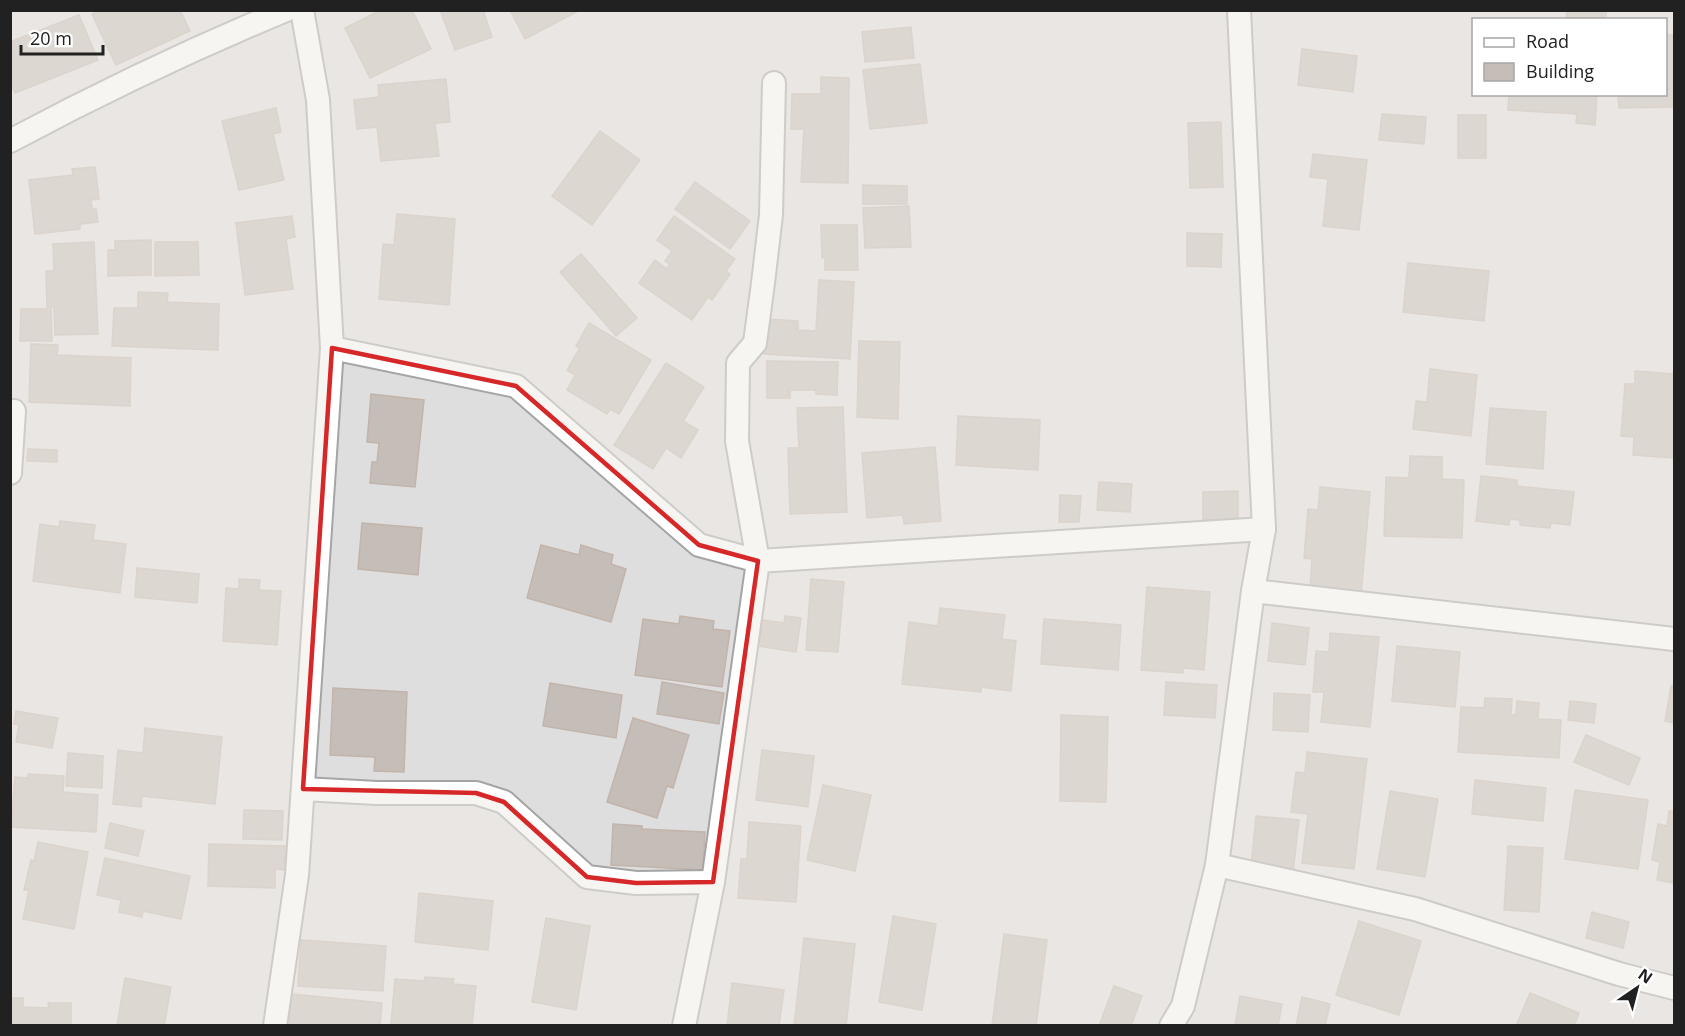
<svg xmlns="http://www.w3.org/2000/svg" width="1685" height="1036" viewBox="0 0 1685 1036" font-family="'Open Sans',sans-serif">
<rect width="100%" height="100%" fill="#f0ede8"/>
<path fill="#dfdede" fill-rule="evenodd" d="M11,11H1674V1025H11ZM1474,20H1666V94H1474Z"/>
<g fill="#c5bdb7" stroke="#c2b4ab" stroke-width="1.5">
<path d="M100,10H180L190,31L116,65L92,14Z"/>
<path d="M381,10H412L431,49L370,78L345,28Z"/>
<path d="M440,10H483L492,37L455,50Z"/>
<path d="M510,10H580L525,39Z"/>
<path d="M1567,10H1606V20H1566Z"/>
<path d="M79,15L98,60L15,93L10,82V42Z"/>
<path d="M1666,22V35H1674V107L1619,108L1618,94H1666Z"/>
<path d="M911,27L914,58L865,62L862,32Z"/>
<path d="M1302,49L1357,56L1353,92L1298,85Z"/>
<path d="M920,64L927,123L870,129L863,70Z"/>
<path d="M821,77L849,78L848,183L801,182L804,129H791L792,94H821Z"/>
<path d="M446,79L450,122L435,123L439,156L381,161L377,127L357,129L354,100L379,97L378,85Z"/>
<path d="M1509,94H1597L1595,125L1576,123L1577,114L1508,110Z"/>
<path d="M276,108L281,132L273,134L284,180L239,190L222,121Z"/>
<path d="M1382,114L1426,117L1424,144L1379,140Z"/>
<rect x="1458" y="115" width="28" height="43"/>
<path d="M1221,122L1223,187L1190,188L1188,123Z"/>
<path d="M600,131L640,160L592,225L552,196Z"/>
<path d="M1313,154L1367,160L1359,230L1323,226L1328,179L1310,177Z"/>
<path d="M95,167L99,199L91,200L92,209H96L98,222L80,224V229L35,234L29,180L73,175L72,169Z"/>
<path d="M695,182L750,221L730,249L675,209Z"/>
<path d="M863,185L907,186V204H863Z"/>
<path d="M909,206L911,247L865,248L863,208Z"/>
<path d="M397,214L455,219L449,305L379,299L383,244L394,245Z"/>
<path d="M292,216L295,237L286,239L293,289L245,295L236,223Z"/>
<path d="M674,216L735,259L726,271L730,274L712,300L708,297L692,320L639,283L655,260L667,269L670,264L665,261L672,251L657,240Z"/>
<path d="M821,225H857L858,270H825V257L822,258Z"/>
<path d="M1187,233L1222,234L1221,267L1187,266Z"/>
<path d="M151,240V275L108,276V250H115V241Z"/>
<path d="M94,242L98,334L55,335L54,307H47L46,271H54L53,244Z"/>
<path d="M155,242H198L199,275L155,276Z"/>
<path d="M581,254L637,318L616,336L560,272Z"/>
<path d="M1408,263L1489,271L1484,321L1403,312Z"/>
<path d="M819,280L854,282L850,359L764,354L765,319L798,321V330L816,331Z"/>
<path d="M138,292L168,293L167,302L219,304L218,350L112,346L114,308H138Z"/>
<path d="M21,309H51L52,341H20Z"/>
<path d="M589,323L651,360L619,414L610,409L607,414L567,390L575,375L567,370L580,348L576,346Z"/>
<path d="M859,341L900,342L898,419L857,417Z"/>
<path d="M31,344L58,345L57,355L131,358L130,406L29,402Z"/>
<path d="M767,361L838,362L837,395L816,394V390H790V398H767Z"/>
<path d="M666,363L704,387L683,421L698,430L681,458L666,448L653,469L614,445Z"/>
<path d="M1430,369L1477,375L1471,436L1413,429L1416,401L1427,402Z"/>
<path d="M1635,371L1674,374V458L1633,455L1634,437L1621,436L1625,384H1635Z"/>
<path d="M371,394L424,400L415,487L370,483L372,462H377L379,443L367,442Z"/>
<path d="M843,407L847,512L790,514L788,448H799L797,408Z"/>
<path d="M1490,408L1546,412L1543,469L1486,464Z"/>
<path d="M958,416L1040,420L1038,470L956,465Z"/>
<path d="M935,447L941,521L904,524L903,515L867,518L862,453Z"/>
<path d="M28,449L57,450V462L27,461Z"/>
<path d="M1410,456L1442,457V479L1464,480L1462,538L1384,536L1386,477L1409,478Z"/>
<path d="M1481,476L1517,480V486L1574,492L1570,525L1551,523L1550,528L1520,525V520L1510,519L1509,525L1476,521Z"/>
<path d="M1099,482L1132,484L1130,512L1097,510Z"/>
<path d="M1320,487L1370,492L1361,595L1310,590L1312,559L1304,558L1308,509L1318,510Z"/>
<path d="M1238,491V520H1203V492Z"/>
<path d="M1060,495L1081,496L1079,522H1059Z"/>
<path d="M60,521L95,525L93,540L126,544L120,593L33,581L40,524L59,527Z"/>
<path d="M362,523L422,528L418,575L358,569Z"/>
<path d="M541,545L579,555L581,545L613,555L611,564L626,569L611,622L527,598Z"/>
<path d="M137,568L199,574L197,603L135,597Z"/>
<path d="M239,579L260,580L259,590L281,591L277,645L223,641L226,588L239,589Z"/>
<path d="M811,579L844,582L838,652L806,650Z"/>
<path d="M1147,587L1210,592L1204,670L1183,668V673L1141,670Z"/>
<path d="M940,608L1005,615L1002,639L1016,641L1011,691L981,687V692L902,684L909,622L938,626Z"/>
<path d="M680,616L714,621L713,629L730,631L722,687L635,675L643,619L679,624Z"/>
<path d="M785,616L801,618L796,652L758,646L762,620L784,623Z"/>
<path d="M1044,619L1121,625L1118,670L1041,664Z"/>
<path d="M1272,623L1309,628L1305,665L1268,661Z"/>
<path d="M1330,633L1379,637L1370,727L1321,722L1324,692H1313L1316,651L1329,652Z"/>
<path d="M1397,646L1460,652L1455,707L1392,701Z"/>
<path d="M662,682L724,693L719,724L657,714Z"/>
<path d="M1166,682L1217,685L1215,718L1164,715Z"/>
<path d="M550,683L622,695L616,738L543,726Z"/>
<path d="M1671,686H1674V723L1665,721Z"/>
<path d="M333,688L407,692L404,772L374,771L375,757L330,755Z"/>
<path d="M1274,693L1310,695L1308,732L1273,730Z"/>
<path d="M1485,698L1512,699L1511,715H1516L1517,701L1539,703L1538,719L1561,720L1559,758L1458,752L1461,707L1484,708Z"/>
<path d="M1570,701L1596,704L1594,723L1568,720Z"/>
<path d="M16,711L58,718L52,748L16,742L19,725L14,724Z"/>
<path d="M1061,715L1108,717L1106,802L1060,801Z"/>
<path d="M633,718L689,735L673,788L667,786L657,818L607,802Z"/>
<path d="M145,728L222,737L215,804L142,796L141,807L113,804L118,750L143,753Z"/>
<path d="M1586,735L1640,758L1629,785L1574,762Z"/>
<path d="M762,750L814,756L808,807L756,800Z"/>
<path d="M1307,752L1367,759L1354,869L1302,863L1308,814L1291,812L1296,772L1305,773Z"/>
<path d="M68,753L103,756L102,788L66,786Z"/>
<path d="M28,774L64,776L63,792L98,795L96,832L11,827L15,777L28,778Z"/>
<path d="M1475,780L1546,788L1543,821L1472,814Z"/>
<path d="M823,785L871,795L855,871L807,860Z"/>
<path d="M1575,790L1648,800L1638,869L1565,859Z"/>
<path d="M1390,791L1438,799L1425,877L1377,869Z"/>
<path d="M244,810L283,811L282,840L243,839Z"/>
<path d="M1669,811L1674,812V883L1657,880L1660,862L1652,860L1658,824L1667,826Z"/>
<path d="M1256,816L1299,820L1293,872L1251,867Z"/>
<path d="M749,822L801,826L796,902L738,898L741,859H747Z"/>
<path d="M110,823L144,831L138,856L105,848Z"/>
<path d="M613,824L642,826V829L705,832L703,870L611,865Z"/>
<path d="M38,842L88,852L74,929L23,919L29,890H24L31,860L34,861Z"/>
<path d="M209,844L285,846L284,870L275,869V888L208,886Z"/>
<path d="M1508,846L1543,848L1539,912L1504,910Z"/>
<path d="M105,858L190,876L181,919L143,911L142,917L119,912L121,900L97,895Z"/>
<path d="M419,893L493,901L488,950L415,942Z"/>
<path d="M1592,912L1629,922L1623,948L1586,938Z"/>
<path d="M893,916L936,924L922,1010L879,1002Z"/>
<path d="M546,918L590,926L576,1010L532,1002Z"/>
<path d="M1359,921L1421,941L1399,1015L1336,995Z"/>
<path d="M1004,934L1047,940L1036,1026H992Z"/>
<path d="M804,938L855,944L846,1026H794Z"/>
<path d="M301,940L386,946L383,991L298,986Z"/>
<path d="M425,977L454,979L453,984L476,986L472,1026L391,1024L395,979L425,981Z"/>
<path d="M125,978L171,987L164,1026H117Z"/>
<path d="M732,983L784,990L779,1026H727Z"/>
<path d="M1114,986L1142,996L1131,1026H1099Z"/>
<path d="M1530,993L1579,1013L1574,1026H1516Z"/>
<path d="M292,994L382,1003L380,1026H289Z"/>
<path d="M1240,996L1282,1004L1278,1026H1235Z"/>
<path d="M1302,997L1330,1004L1325,1026H1296Z"/>
<path d="M10,998H23V1007L49,1008L48,1003H71V1026H10Z"/>
</g>
<g fill="none" stroke-linecap="round" stroke-linejoin="round">
<defs>
<g id="minor">
<path d="M774,83L771,215L763,283L755,343L738,363L737,441L758,561L1264,529"/>
<path d="M10,141C100,93 192,49 286,10"/>
<path d="M332,348L516,386L699,545L758,561L713,882L684,1026"/>
<path d="M10,473L14,411"/>
<path d="M1253,591L1674,639"/>
<path d="M303,789L377,793H476L504,802L587,877L636,883L713,882"/>
<path d="M1217,865L1415,909L1619,974L1674,988"/>
<path d="M275,1026L297,875L332,348L318,100L302,10"/>
<path d="M1171,1026L1183,1006L1217,865L1253,591L1264,529L1239,10"/>
</g>
</defs>
<use href="#minor" stroke="#a5a5a5" stroke-width="26"/>
<use href="#minor" stroke="#fff" stroke-width="22"/>
</g>
<path d="M0 0H1685V1036H0ZM332,348L516,386L699,545L758,561L713,882L636,883L587,877L504,802L476,793L303,789Z" fill="#f0ede8" fill-opacity=".55" fill-rule="evenodd"/>
<path fill="none" stroke="#d62828" stroke-width="4.5" stroke-linejoin="round" d="M332,348L516,386L699,545L758,561L713,882L636,883L587,877L504,802L476,793L303,789Z"/>
<rect width="1685" height="1036" fill="none" stroke="#212121" stroke-width="24"/>
<rect x="1472" y="18" width="195" height="78" fill="#ffffff" stroke="#a6a6a6" stroke-width="1.5"/>
<rect x="1484" y="38" width="30" height="9" fill="#ffffff" stroke="#a6a6a6" stroke-width="1.5"/>
<text x="1526" y="48" font-size="18" fill="#212121">Road</text>
<rect x="1484" y="63" width="30" height="18" fill="#c5bdb7" stroke="#a6a6a6" stroke-width="1.5"/>
<text x="1526" y="78" font-size="18" fill="#212121">Building</text>
<g transform="translate(1637 988) rotate(35)" stroke="#ffffff" stroke-width="4.5" paint-order="stroke">
<path d="M0-4.5L10 22L0 15L-10 22Z" fill="#212121"/>
<text y="-9" font-size="16" font-weight="bold" text-anchor="middle" fill="#212121">N</text>
</g>
<path d="M21 45v9h82v-9" fill="none" stroke="#212121" stroke-width="3"/>
<text x="30" y="45" font-size="18" fill="#212121" stroke="#ffffff" stroke-width="4.5" paint-order="stroke">20 m</text>
</svg>
